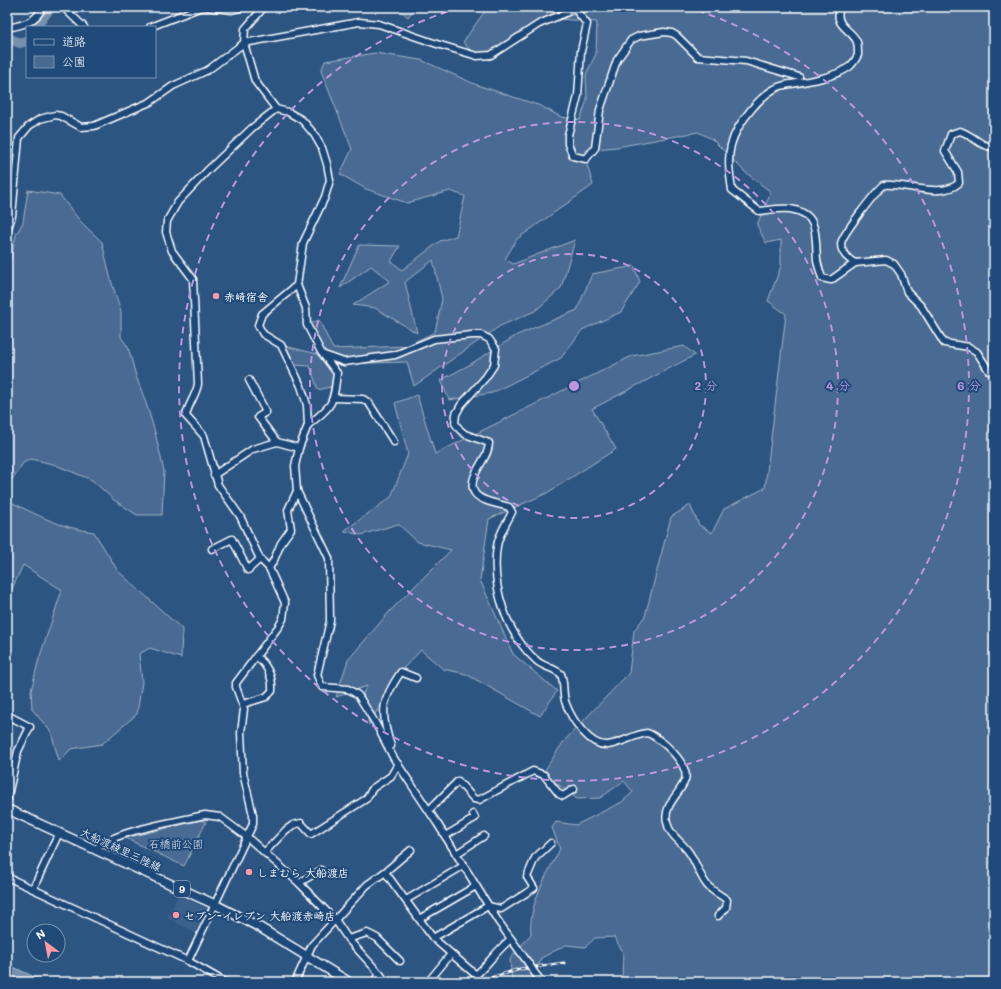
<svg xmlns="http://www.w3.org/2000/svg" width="1001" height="989" viewBox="0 0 1001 989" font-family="Mali,'Klee One',sans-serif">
<rect width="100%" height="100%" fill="#2c5582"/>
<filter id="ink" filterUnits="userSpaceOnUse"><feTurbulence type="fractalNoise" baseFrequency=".025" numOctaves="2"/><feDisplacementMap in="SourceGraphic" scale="8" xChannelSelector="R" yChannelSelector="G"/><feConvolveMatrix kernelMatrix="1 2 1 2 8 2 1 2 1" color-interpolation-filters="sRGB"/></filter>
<g filter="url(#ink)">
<path fill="#3b618b" d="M179,894L210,910L198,934L167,918Z"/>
<g fill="#486b92" stroke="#a4b5c8">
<path d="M397,7H415L408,17Z"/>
<path d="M483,7H994V977L982,982H622L623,952L614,937L595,938L585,947L566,945L541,958L533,982H512L510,959L531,934C528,905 547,874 560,849L552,828L556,822L576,825L622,802L633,792L624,781L600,798L577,799L543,773L564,741L629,673L634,631L645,616L671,517L690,505L699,525L712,533L724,509L765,488L786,314L768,301L781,266V240L766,243L757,225L771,192L745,172L712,139L698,132L617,147L585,150L584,154L593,185L517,239L505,259L513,264L575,240L561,288L535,311L500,326L414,386L407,362L332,364L334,386L318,390L310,366L293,365L285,346L321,355L307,325L319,320L333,349L406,346L435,332L442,299L433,260L405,282L417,333L375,308L353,305L390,281L371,266L340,288L359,245L400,246L391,261L402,270L440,241L456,236L465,196L450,191L407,203L366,189L340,174L352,149L321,71L325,61L375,53L421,60L477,85L541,106L561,117L580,120L587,100L586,74L596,54L597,22L559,19L520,35L490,60L469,49L463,42L485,11Z"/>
<path d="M28,190L60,195L80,221L102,242L111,280L121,312V337L128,347L136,376L145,400L155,432L164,471L162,515H137L114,500L92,480L53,464L31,459L23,463L7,487V260L11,258L16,235L23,222Z"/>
<path d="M634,266L640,282L621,312L582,330L561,358L492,393L449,400L441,380L469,365L517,335L577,310L592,274Z"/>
<path d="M684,346L695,355L592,409L616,449L547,493L489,519L480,580L513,654L557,691L540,716L466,674L443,669L421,650L396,676L369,725L363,693L367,686L336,697L348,660L391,610L451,550L418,542L398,524L361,535L344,531L391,497L408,454L395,403L417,395L435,454L632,356Z"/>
<path d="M7,500C37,515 60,528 94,532L118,571L182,629L181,658L150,648L139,654L142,682L137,714L102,744L71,749L59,761L51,732L32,709L31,691L38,662L62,590L23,565L7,600Z"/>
<path d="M202,820L206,822L184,866L125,838Z"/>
</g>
<path fill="#748fad" stroke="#acbcce" d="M7,964L45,982H7Z"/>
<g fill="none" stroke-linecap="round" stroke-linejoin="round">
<g stroke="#748fad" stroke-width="10">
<path d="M36,27L51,7"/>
<path d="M7,38L20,43L27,41"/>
</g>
<defs>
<g id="minor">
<path d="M63,7L84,27"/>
<path d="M207,7L232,10L244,7"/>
<path d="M264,7L245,29L244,43L255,81L276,109L288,112L302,120L314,134L322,148L327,164L330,180L325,197L303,243L297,285L306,308L307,325L321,352L337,373C333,405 334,404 308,425"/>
<path d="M840,7C833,27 852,29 857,42C858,46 858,51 858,55C856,59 853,64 849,67C834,78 803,82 785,85C763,89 736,125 731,145C727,160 730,175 732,190L759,211C769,210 780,208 790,209C820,213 815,237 817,260C818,266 820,272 822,278L831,280L855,263"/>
<path d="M150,27L199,8L207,7"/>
<path d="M7,28C23,25 35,23 43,7"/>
<path d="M994,147C980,147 973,135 960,131L951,134L945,151L958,172L959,183C941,199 906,183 884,185C876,191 841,236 841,244C841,253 848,259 855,263L886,260L894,264L901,274L907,292L921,306L944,343L969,347L977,352L989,371L994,373"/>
<path d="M7,231L12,216L19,138L29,126L40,119L55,115L61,116L81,127L94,126L150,102L173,86L208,70L244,43L359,22L379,24L437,44L477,56L491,55L539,24L575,9L587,24L581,51L578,96L568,135V144L573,156L586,159L595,148L600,110L617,60L631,40L639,36L664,32L672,33L677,36L698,57L746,61L799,77"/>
<path d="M297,285L262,314L258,325L263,334L281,345L301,386L307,405L308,425L299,448L295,466L297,491L329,558L330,621L317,675L322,687L348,689L358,695L376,724L393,757L437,823L498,921L529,964"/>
<path d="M324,355L344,362L395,355L434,339L472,335H481L489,339L496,349L494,365L486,377L461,405L456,414L455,423L460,430L465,434L489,443C489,452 484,458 480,465C460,498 483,500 509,507L512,512C507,523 499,533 497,546C491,586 506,634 537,661C544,667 554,668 561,674C565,684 562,695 566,704C572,720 590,747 608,745C622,743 633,735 647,733C660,737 690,764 685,780C680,794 663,805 667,822C669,835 681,841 688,851C696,861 699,875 707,885C713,892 721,895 727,900L726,908L718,916"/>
<path d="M249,380L266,412L258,417L277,442"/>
<path d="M334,398L363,399L369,403L394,442"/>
<path d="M214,475L253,449L277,442L299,448"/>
<path d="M212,549L232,539L248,570L260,559"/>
<path d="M269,568L274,560L281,543L291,529L288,510L297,491"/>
<path d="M243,704L266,697L272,691C273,676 267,665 256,656"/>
<path d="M7,715L30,727L18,751L7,800"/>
<path d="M391,746C380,713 381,701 401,672L416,678"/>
<path d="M429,810L458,781L474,799L479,800L533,771L544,775L559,794L563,796L574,789"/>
<path d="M445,836L475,818L473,814"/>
<path d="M95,849C117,830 175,822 205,815L220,817L247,837L299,883L336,921L348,939L380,974L375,982"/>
<path d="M265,852L286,830L293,825L301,823L311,834L366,799L373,788L391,776L398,764"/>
<path d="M456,854L484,836"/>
<path d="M385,872L411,850"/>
<path d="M7,877L188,961L225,982"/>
<path d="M299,883L321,870"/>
<path d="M33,889L59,833"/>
<path d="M406,900L463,866"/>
<path d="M419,919L476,886"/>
<path d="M433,938L488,906L501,909L534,888L527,877L535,858L551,843"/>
<path d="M348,939L367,933L377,938L400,961"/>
<path d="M188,961L253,824V815L243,773L241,733L244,709L236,687V683L279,626L283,619L285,603L276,583L269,568L260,559L240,516L218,485L204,436L186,416C188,404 196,396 198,384L193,279L172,251L166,232L167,221L178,202L207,171L252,128L276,109"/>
<path d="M534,972L542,982"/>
<path d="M380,974L386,982"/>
<path d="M295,982L312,945L367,885L385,872L433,938L476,975C488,964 498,949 511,939"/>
<path d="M428,982L451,954"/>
</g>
<path id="major" d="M7,809L216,905L259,927L349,982"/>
</defs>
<use href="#minor" stroke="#fff" stroke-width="9"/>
<use href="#major" stroke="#fff" stroke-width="11"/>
<use href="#minor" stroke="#1f4a7a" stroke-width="6"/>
<use href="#major" stroke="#1f4a7a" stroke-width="8"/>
<defs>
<path id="rail" d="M477,982L520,969L564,963"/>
</defs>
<use href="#rail" stroke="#fff" stroke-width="3"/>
<use href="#rail" stroke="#1f4a7a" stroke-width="1.5" stroke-dasharray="4.5" stroke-linecap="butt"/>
<defs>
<path id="minor-bridge" d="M529,964L534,972"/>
</defs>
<use href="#minor-bridge" stroke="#fff" stroke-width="9" stroke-linecap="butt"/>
<use href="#minor-bridge" stroke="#1f4a7a" stroke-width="6"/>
</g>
</g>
<g fill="none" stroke="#bd96df" stroke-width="2" stroke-dasharray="7 5">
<circle cx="574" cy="386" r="132"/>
<circle cx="574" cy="386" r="264"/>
<path d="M686 7A395 395 0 1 1 462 7"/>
</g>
<g fill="#ff9aa2" stroke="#1f4a7a" stroke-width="1.5">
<circle cx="216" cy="296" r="4"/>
<circle cx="249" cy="872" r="4"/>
<circle cx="176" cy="915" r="4"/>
</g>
<g text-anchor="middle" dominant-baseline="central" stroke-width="4" stroke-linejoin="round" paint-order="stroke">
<rect fill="#1f4a7a" stroke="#bcc9d7" stroke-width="1" x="174" y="881" width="16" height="16" rx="3"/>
<g font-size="10" font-weight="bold" fill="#fff">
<text x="182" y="889">9</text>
</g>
<g font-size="11" font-weight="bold" fill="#fff" stroke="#1f4a7a" text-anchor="start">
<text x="224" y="296">赤崎宿舎</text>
<text x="257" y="872">しまむら 大船渡店</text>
<text x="184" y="915">セブン-イレブン 大船渡赤崎店</text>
</g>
<g font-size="11" fill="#dae1e9" stroke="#1f4a7a">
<text x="176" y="843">石橋前公園</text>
</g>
<g font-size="11" fill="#fff" stroke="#1f4a7a">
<text transform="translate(121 849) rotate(25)">大船渡綾里三陸線</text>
</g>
</g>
<circle cx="574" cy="386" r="6" fill="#bd96df" stroke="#1f4a7a" stroke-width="2"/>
<g font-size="12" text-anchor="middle" font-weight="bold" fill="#bd96df" stroke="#1f4a7a" stroke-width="4" stroke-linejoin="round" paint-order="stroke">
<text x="706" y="390">2 分</text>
<text x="838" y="390">4 分</text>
<text x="969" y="390">6 分</text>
</g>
<rect width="1001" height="989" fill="none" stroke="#1f4a7a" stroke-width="24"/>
<rect x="12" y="12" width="977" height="965" fill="none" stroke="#fff" stroke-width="1.5" filter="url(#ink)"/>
<rect x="26" y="26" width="130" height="52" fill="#1f4a7a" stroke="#7992af"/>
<rect x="34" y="39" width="20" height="6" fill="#1f4a7a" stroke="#7992af"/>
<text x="62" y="46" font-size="12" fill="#ffffff">道路</text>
<rect x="34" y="56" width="20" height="12" fill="#486b92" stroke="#7992af"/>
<text x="62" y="66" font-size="12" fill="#ffffff">公園</text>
<g transform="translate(46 943) rotate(328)"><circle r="19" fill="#1f4a7a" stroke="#7992af"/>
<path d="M0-3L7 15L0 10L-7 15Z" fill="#ff9aa2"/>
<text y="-6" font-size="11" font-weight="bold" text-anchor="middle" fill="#ffffff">N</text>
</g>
</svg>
